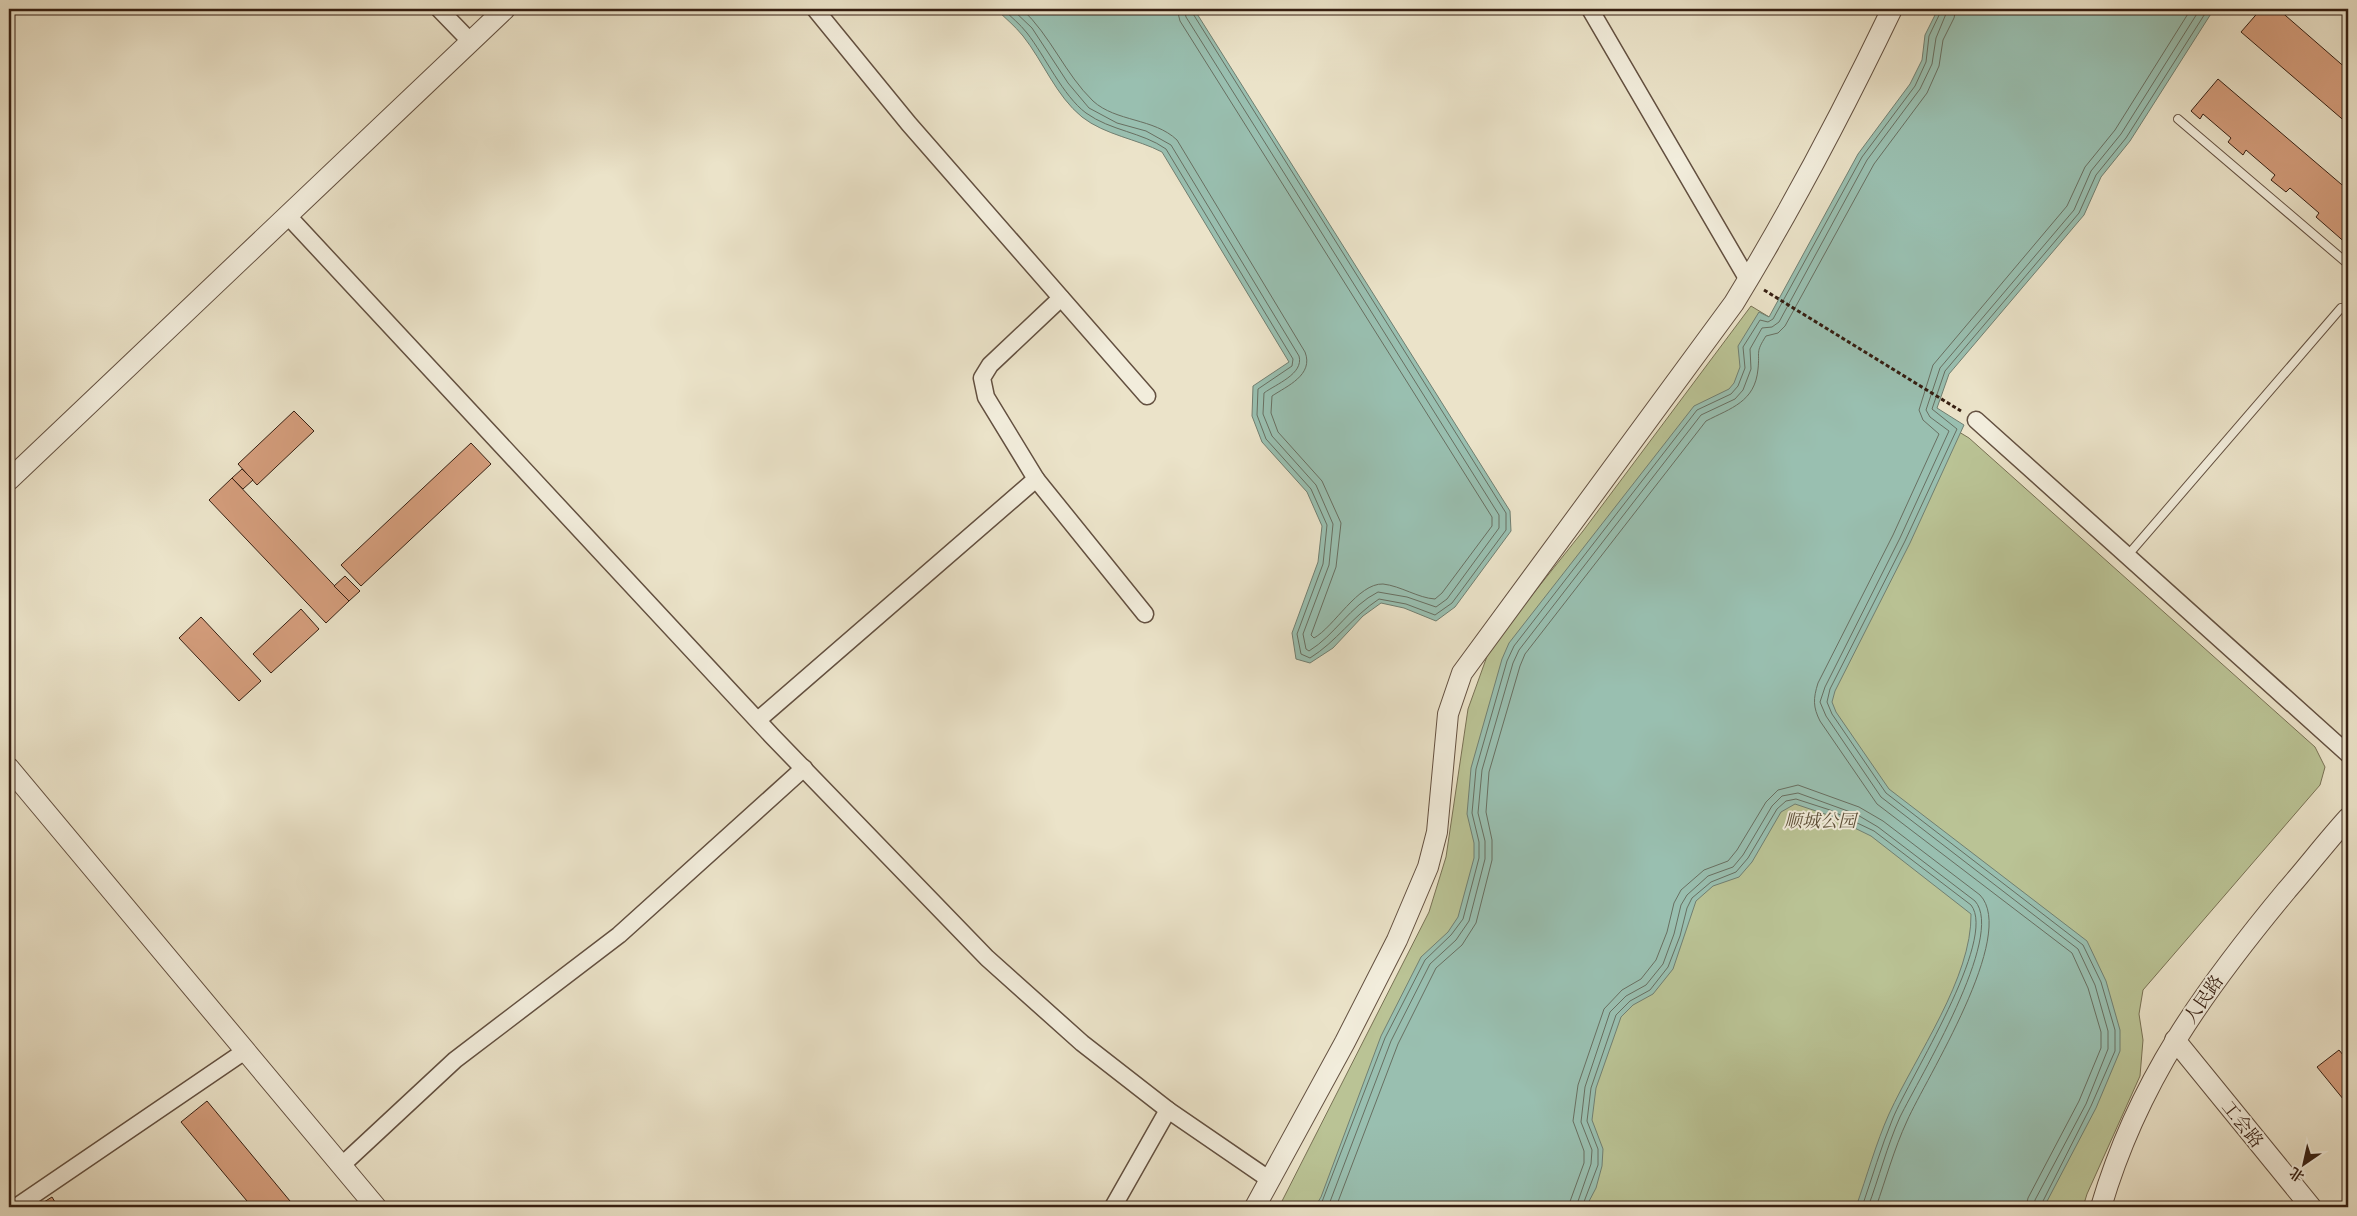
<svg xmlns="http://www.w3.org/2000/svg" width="2357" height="1216" viewBox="0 0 2357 1216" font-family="'Gentium Book Plus','Noto Serif SC',serif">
<rect width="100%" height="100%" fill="#ebe3c9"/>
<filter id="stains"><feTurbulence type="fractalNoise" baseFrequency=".004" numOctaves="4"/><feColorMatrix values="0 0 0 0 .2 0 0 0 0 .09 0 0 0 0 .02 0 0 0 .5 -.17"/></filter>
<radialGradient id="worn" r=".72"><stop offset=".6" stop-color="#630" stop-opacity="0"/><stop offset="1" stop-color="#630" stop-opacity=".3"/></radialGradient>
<path fill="#bac395" stroke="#787154" d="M1751,306L1969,438L2315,747L2325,767L2320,785L2143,990L2139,1014L2143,1040L2140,1076L2087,1194L2083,1207H1279L1429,912L1446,857L1468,709L1490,648L1583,531Z"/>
<g fill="#99bfb0" stroke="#717f71">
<path d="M996,9H1194L1510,511L1511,531L1455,607L1436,621L1404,608L1381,603L1363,616L1333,648L1310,663L1296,659L1292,633L1318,562L1322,526L1307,492L1262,442L1252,416L1253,386L1289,362L1162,152C1137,139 1105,135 1082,117C1056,96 1043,61 1023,36C1015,26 1005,18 996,9Z"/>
<path d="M1938,9H2214L2130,141L2101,177L2084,215L1949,374L1937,408L1964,425L1910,543L1835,691L1832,702L1836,712L1889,789L2087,941L2106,981L2120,1030V1051L2096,1108L2044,1207H1856C1867,1176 1876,1143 1889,1114C1916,1055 1972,978 1971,914L1871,836L1828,815L1795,804L1781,812L1752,862L1739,877L1713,886L1696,901L1673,969L1653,994L1633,1005L1621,1017L1596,1088L1592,1120L1603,1149L1602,1166L1596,1188L1586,1207H1315L1321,1197L1381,1036L1421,957L1448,932L1458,917L1474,858V843L1467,814L1471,768L1502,659L1509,643L1694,406L1729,389L1734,383L1740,367L1738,346L1759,312L1769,317L1858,154L1910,84L1922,60L1925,35Z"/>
</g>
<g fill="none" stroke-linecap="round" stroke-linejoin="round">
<g stroke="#686f61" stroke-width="1">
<path d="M1003,9C1011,17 1020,24 1027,33C1045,56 1063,96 1086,113C1111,131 1142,132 1166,149L1293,359L1292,366L1258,389L1257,415L1266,439L1311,489L1327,525L1323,564L1297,634L1301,654L1310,658C1336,642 1353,616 1379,599L1406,604L1435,615L1452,603L1506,530V513L1190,9"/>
<path d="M1012,9L1032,28L1068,83L1089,108L1117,123L1146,131L1171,145L1299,356C1304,374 1276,384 1264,393L1263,414L1272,436L1316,485L1333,524L1329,565L1303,634L1306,649L1309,651C1335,635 1350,606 1378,592L1407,597L1436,607L1447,599L1499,528V515L1186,17L1184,9"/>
<path d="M1022,9C1051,36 1065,74 1093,101C1116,122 1154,118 1177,140L1305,352C1314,375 1287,386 1272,396L1271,413L1278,432L1322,481L1341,523L1336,567L1311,635L1314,638C1334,627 1358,583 1383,584C1401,586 1418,598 1435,599L1442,593L1492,526V517L1180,21L1177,9"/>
<path d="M1320,1207L1385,1038L1425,960L1451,935L1463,919L1479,858V842L1472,813L1476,769L1507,661L1514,646L1697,410L1731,394L1738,386L1745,368L1743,347L1760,320L1768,322L1773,319L1862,157L1915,86L1926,62L1929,36L1942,9"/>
<path d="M1328,1207L1391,1041L1430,964L1456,940L1469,921L1485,859V841L1478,813L1482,770L1513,663L1519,650L1701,415L1735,399L1743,390L1751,369L1750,349L1762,328L1772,327L1779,322L1867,160L1920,89L1932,64L1936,38L1948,9"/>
<path d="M1336,1207L1398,1044L1436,968L1462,945L1476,923L1492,860V840L1486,812L1489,772L1520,666L1525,654L1706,421C1731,408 1755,402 1758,369C1760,351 1755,353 1766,336L1778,333L1785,326L1874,164L1927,93L1939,66L1943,40L1954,18L1956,9"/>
<path d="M1568,1207L1584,1163V1151L1573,1121L1578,1085L1604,1009L1622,990L1641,979L1656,960L1667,932L1674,903L1681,890L1704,870L1728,861L1737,850L1766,802L1778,790L1798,785L1859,807L1883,821L1980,895C2018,935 1926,1078 1907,1121C1894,1149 1886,1179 1876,1207"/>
<path d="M1576,1207L1591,1164L1592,1150L1581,1122L1585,1087L1610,1012L1626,996L1646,985L1663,964L1674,934L1681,905L1687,895L1708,876L1733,867L1743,855L1772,806L1782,796L1798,793L1856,814L1878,827L1975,901C2006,936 1919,1078 1900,1117C1887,1146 1879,1178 1868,1207"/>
<path d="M1582,1207L1598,1165V1149L1587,1121L1591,1088L1616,1015L1630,1001L1650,990L1668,967L1680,936L1687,908L1692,898L1711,882L1736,872L1748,858L1777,809L1786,801L1796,799L1830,810L1874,831L1971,905C1998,939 1909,1079 1893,1118C1881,1147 1872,1178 1862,1207"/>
<path d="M2026,1207L2028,1198L2079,1101L2101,1048V1032L2088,988L2072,953L1877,804L1820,721C1813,707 1813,699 1818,683L1893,535L1939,434L1923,420L1919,410L1933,365L2067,206L2085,167L2115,130L2191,9"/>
<path d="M2034,1207L2035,1200L2086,1104L2108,1049V1031L2095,985L2078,949L1881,797L1826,716L1820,702L1825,687L1900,538L1949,431L1930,417L1926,410L1940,368L2074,210L2091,171L2121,134L2200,9"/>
<path d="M2040,1207L2091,1106L2115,1051V1030L2101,982L2083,945L1886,793L1832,714L1827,702L1830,689L1905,541L1957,429L1932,409L1945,371L2079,213L2096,175L2126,138L2208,9"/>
</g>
</g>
<g fill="#d49d7c" stroke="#361f12">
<path d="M2261,9H2278L2348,70V124L2241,32Z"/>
<path d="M2218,79L2348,190V245L2316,217L2319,213L2290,188L2286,192L2271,180L2275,175L2246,150L2243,155L2228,142L2231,138L2203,114L2200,119L2191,111Z"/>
<path d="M294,411L314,431L257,485L238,464Z"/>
<path d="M471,443L491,464L361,586L341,565Z"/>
<path d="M242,469L253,480L243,489L232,478Z"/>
<path d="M232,478L349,601L326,623L209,500Z"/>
<path d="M345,576L360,591L349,601L334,586Z"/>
<path d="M301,609L319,629L271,673L253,654Z"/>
<path d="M201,617L261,681L239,701L179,638Z"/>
<path d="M2339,1050L2348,1061V1105L2317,1067Z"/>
<path d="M207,1101L295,1207H252L181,1122Z"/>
<path d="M52,1197L58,1207H36Z"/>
</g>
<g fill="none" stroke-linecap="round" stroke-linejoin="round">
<defs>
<g id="service">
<path d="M2178,119L2348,264"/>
<path d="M2128,555L2341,308"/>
</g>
<g id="minor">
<path d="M439,9L470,41"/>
<path d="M815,9L909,124L1147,396"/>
<path d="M1590,9L1748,280"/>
<path d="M288,216L772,736L987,958L1082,1043L1168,1110L1270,1180"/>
<path d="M1976,420L2348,754"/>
<path d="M1036,479L986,397L982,378L990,365L1061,298"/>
<path d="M758,720L1036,479L1145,614"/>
<path d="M341,1166L455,1060L619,935L804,768"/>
<path d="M16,1207L245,1051"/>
<path d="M1113,1207L1168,1110"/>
</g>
<g id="tertiary">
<path d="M9,480L505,9"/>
<path d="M9,768L376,1207"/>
<path d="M2175,1040L2311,1207"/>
<path d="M1255,1207L1345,1042L1397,940L1428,867L1437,832L1448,714L1462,673L1734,303C1792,208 1844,109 1892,9"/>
<path d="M2101,1207C2138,1081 2204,990 2287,890C2308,866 2327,841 2348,818"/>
</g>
</defs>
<use href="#service" stroke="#635040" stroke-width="10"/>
<use href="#minor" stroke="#635040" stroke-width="19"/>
<use href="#tertiary" stroke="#635040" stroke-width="22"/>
<path stroke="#361f12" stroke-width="3" stroke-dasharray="4 2.5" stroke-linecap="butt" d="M1764,290L1961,411"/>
<use href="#service" stroke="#f2eddc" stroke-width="8"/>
<use href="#minor" stroke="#f2eddc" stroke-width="16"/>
<use href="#tertiary" stroke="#f2eddc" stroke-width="20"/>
</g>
<g text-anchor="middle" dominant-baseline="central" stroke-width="4" stroke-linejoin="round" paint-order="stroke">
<g font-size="18" font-style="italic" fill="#5e5039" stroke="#f2eddc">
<text x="1820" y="820">顺城公园</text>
</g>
<g font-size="18" fill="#361f12" stroke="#f2eddc">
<text transform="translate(2203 999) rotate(-55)">人民路</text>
<text transform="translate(2243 1124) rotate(51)">工会路</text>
</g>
</g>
<rect width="2357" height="1216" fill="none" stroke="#ebe3c9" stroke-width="30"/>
<rect x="10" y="10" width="2337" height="1196" fill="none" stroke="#361f12" stroke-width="2.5"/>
<rect x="15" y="15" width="2327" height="1186" fill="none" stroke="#361f12"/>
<g transform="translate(2304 1164) rotate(214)" stroke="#f2eddc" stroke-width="4" paint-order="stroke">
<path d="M0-4L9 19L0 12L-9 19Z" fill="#361f12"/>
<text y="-8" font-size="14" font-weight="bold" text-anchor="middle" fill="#361f12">北</text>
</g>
<rect width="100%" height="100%" filter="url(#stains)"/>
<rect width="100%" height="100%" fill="url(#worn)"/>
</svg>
